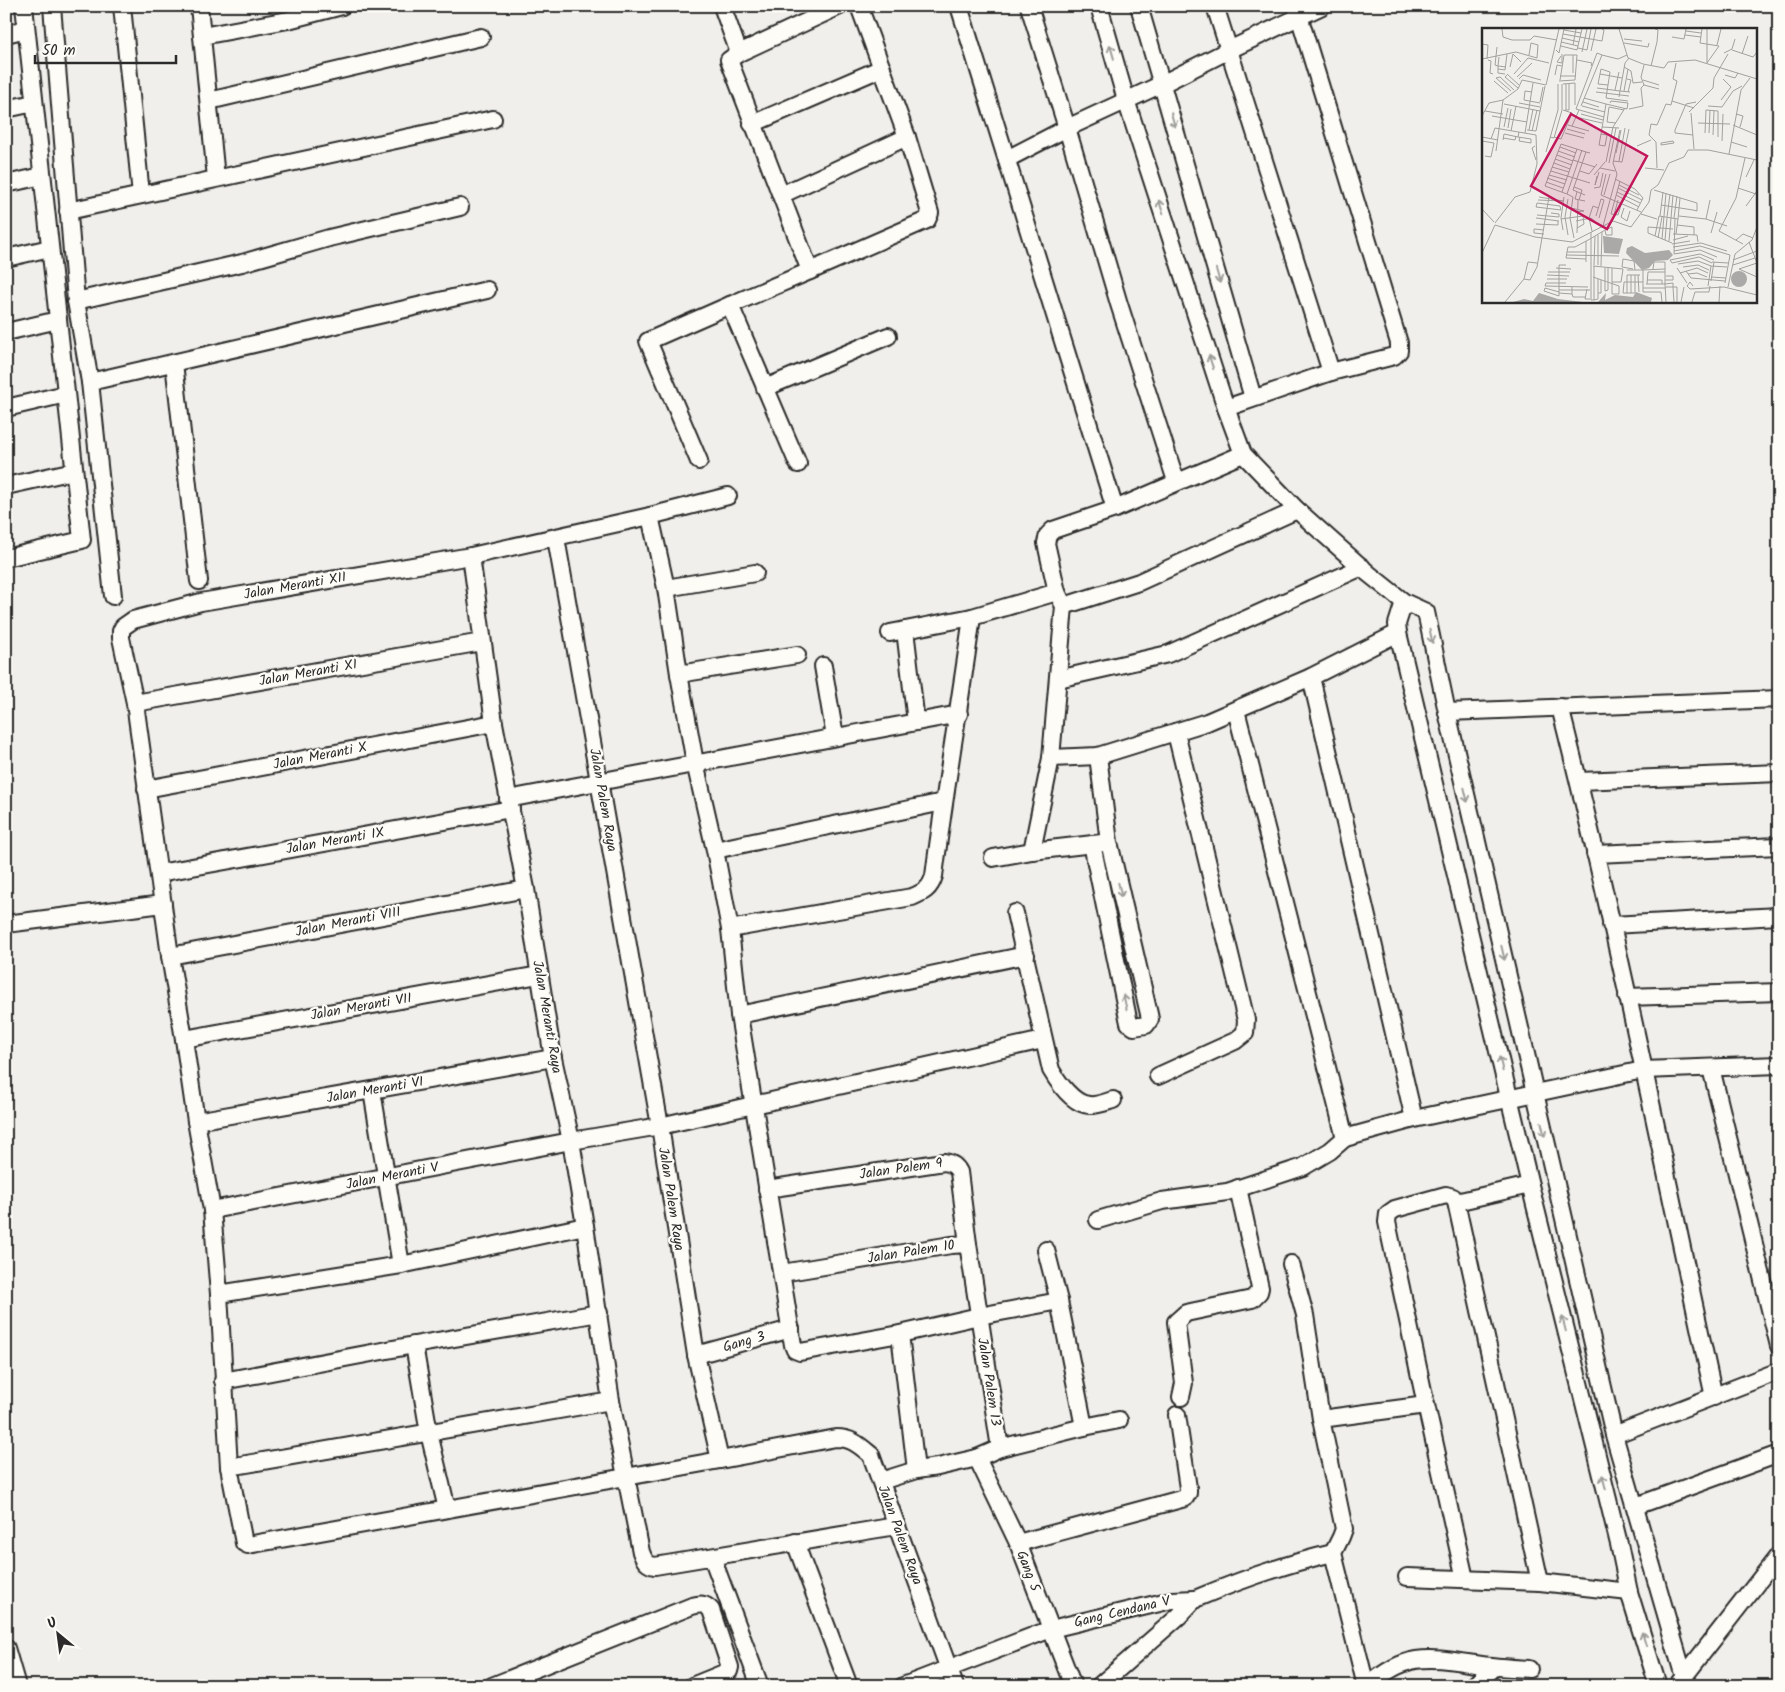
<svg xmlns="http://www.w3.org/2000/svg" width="1785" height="1692" viewBox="0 0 1785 1692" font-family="Kalam,sans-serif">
<rect width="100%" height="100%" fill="#f0efeb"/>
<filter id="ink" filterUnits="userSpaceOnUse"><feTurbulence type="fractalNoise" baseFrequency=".02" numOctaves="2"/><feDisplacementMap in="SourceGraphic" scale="10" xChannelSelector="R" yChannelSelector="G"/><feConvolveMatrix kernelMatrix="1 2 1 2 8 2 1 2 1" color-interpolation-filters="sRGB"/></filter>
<g filter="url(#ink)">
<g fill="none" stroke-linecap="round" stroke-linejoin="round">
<defs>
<g id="minor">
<path d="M52,6L76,301L90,382L113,596"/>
<path d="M122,6L141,195"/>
<path d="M199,6L216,178"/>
<path d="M722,6L739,53L840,6"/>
<path d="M959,6L1115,509"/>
<path d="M1029,6L1067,128L1119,304L1176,481"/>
<path d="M1099,6L1126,100L1226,408L1243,454L1297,510L1369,574L1404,602L1426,612L1447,712L1614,1435L1684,1677"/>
<path d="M1139,6L1253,398"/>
<path d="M1215,6L1331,372"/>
<path d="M6,34L26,29"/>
<path d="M202,36L288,20L342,6"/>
<path d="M739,53L729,60L810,271L927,220L930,213L907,137L859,6"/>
<path d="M209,101L481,37"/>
<path d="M6,109L34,103"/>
<path d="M752,124L882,68"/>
<path d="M1007,159L1067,128L1162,84L1229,50L1322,6"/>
<path d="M6,184L42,176"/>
<path d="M781,195L907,137"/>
<path d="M68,211L493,119"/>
<path d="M6,258L50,248"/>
<path d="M76,301L242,263L329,238L460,207"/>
<path d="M6,332L58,320"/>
<path d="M174,363L199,581"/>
<path d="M90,382L487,290"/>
<path d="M765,388L888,336"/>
<path d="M6,408L66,394"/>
<path d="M1226,408L1331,372L1394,356L1399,351V343L1296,6"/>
<path d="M699,461L648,341L730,305"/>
<path d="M798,464L730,305L810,271"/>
<path d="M6,486L74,471"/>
<path d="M728,496L650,516L666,588L679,674L695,763L715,850L730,929L739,1015L793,1345L795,1350L800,1352L900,1334L979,1316L1059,1301"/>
<path d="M650,516L471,556L201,602L133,620L123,627L121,631V638L135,703L170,956L184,1039L196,1121L212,1210L219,1294L229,1467L244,1543L248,1545L720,1460"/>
<path d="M556,538L660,1126L696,1355L720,1460L836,1438C852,1438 859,1445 871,1455L955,1686"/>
<path d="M471,556L494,723L526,889L553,1058L571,1141L585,1226L611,1401L641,1552C644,1560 647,1565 655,1566L896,1526"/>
<path d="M6,558L82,540L24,6"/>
<path d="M666,588L755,573"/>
<path d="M1404,602L1397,624L1398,633L1530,1185L1619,1544L1629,1592L1658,1686"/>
<path d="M1064,606L1139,582L1297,510"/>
<path d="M905,630L916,722"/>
<path d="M890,633L972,617L1057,592"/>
<path d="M823,666L835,737"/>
<path d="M679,674L797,655"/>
<path d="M1311,677L1414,1119"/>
<path d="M1058,679L1168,654L1362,567"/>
<path d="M135,703L482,642"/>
<path d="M1560,707C1618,936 1664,1167 1714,1397"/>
<path d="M1236,710L1345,1138L1414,1119L1643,1070L1779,1065"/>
<path d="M1447,712L1779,699"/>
<path d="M1051,758L1098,756L1207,722L1311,677L1398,633"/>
<path d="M1579,781L1779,773"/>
<path d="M146,789L494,723"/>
<path d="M508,799L959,714"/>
<path d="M1092,844L1129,1023L1134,1027L1146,1025L1150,1019L1149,1014L1109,842L1098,756"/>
<path d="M715,850L943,802"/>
<path d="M1032,851L1051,758L1064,606L1057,592L1046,543L1048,535L1053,530L1115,509L1243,454"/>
<path d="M1595,854L1779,846"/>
<path d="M993,858L1032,851L1102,843"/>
<path d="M159,873L511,809"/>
<path d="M1015,913L1051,1070C1058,1082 1073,1104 1089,1105C1096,1106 1106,1102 1113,1100"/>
<path d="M6,924L163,904"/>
<path d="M1611,925L1779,916"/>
<path d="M730,929L912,897C924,892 930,889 934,876C945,789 960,703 972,617"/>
<path d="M170,956L526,889"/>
<path d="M1627,997L1779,992"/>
<path d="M739,1015L1026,955"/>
<path d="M184,1039L539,975"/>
<path d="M1711,1068L1779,1346"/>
<path d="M1158,1076L1235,1041L1245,1033L1246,1020L1176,733"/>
<path d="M372,1091L401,1265"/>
<path d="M196,1121L553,1058"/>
<path d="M767,1189L944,1162C952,1163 956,1166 959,1172L968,1244"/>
<path d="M1456,1202L1530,1185"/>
<path d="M212,1210L571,1141L660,1126L1043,1040"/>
<path d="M1098,1220L1162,1201L1227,1192L1303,1167L1330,1151L1345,1138"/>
<path d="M1046,1250L1059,1301L1084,1427"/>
<path d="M1291,1264L1305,1315L1321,1419"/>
<path d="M782,1273L951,1245L968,1244L1000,1448"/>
<path d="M219,1294L401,1265L585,1226"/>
<path d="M900,1334L916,1470L938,1467L977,1458L1000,1448L1084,1427L1119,1420"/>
<path d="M414,1345L429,1433L447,1509"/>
<path d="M696,1355L791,1329"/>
<path d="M223,1381L414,1345L599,1313"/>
<path d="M1181,1397L1184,1383L1176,1322L1186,1313L1252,1299L1259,1292L1260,1288L1238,1188"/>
<path d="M1614,1435L1779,1371"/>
<path d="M977,1458L1018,1543L1073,1686"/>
<path d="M229,1467L611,1401"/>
<path d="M881,1481L916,1470"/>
<path d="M1636,1506L1779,1454"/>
<path d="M795,1542L849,1686"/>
<path d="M1018,1543L1185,1498L1188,1493V1488L1177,1415"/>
<path d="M712,1557L760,1686"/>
<path d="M1407,1577L1540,1582L1629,1592"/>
<path d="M1465,1579L1426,1405L1387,1222L1388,1214L1395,1209L1446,1195L1453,1197L1456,1202L1540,1582"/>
<path d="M1195,1599C1240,1580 1285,1564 1333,1553"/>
<path d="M6,1648L17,1686"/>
<path d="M1679,1683L1779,1555"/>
<path d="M492,1686L692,1606C700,1604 705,1603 711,1610L730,1667L729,1671L692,1686"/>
<path d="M903,1686L1051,1629L1172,1600L1195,1599L1179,1616L1099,1686"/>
<path d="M1366,1686L1333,1553L1341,1537L1344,1529L1321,1419L1426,1405"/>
<path d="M1368,1686C1407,1652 1428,1657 1475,1664C1493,1667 1511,1668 1529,1669"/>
<path d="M1473,1686L1495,1667"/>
</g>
</defs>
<use href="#minor" stroke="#2b2b2b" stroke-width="20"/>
<use href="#minor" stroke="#fdfcf7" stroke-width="16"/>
</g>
<defs><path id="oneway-shaft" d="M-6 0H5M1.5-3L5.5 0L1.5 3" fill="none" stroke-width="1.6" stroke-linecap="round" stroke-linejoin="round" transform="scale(1.25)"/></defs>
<g stroke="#9e9e9b">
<use href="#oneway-shaft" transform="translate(1112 52) rotate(-106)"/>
<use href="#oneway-shaft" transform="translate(1173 120) rotate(74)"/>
<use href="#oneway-shaft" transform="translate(1161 207) rotate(-108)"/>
<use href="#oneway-shaft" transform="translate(1218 276) rotate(74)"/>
<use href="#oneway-shaft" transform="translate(1211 362) rotate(-108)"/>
<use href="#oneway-shaft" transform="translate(1431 636) rotate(78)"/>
<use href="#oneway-shaft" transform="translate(1466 795) rotate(77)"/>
<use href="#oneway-shaft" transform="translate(1120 890) rotate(77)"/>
<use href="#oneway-shaft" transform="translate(1503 953) rotate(77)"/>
<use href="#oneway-shaft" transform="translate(1125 1002) rotate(-102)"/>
<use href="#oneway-shaft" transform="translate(1501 1064) rotate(-103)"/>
<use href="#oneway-shaft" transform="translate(1543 1129) rotate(77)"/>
<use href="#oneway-shaft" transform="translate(1564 1324) rotate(-104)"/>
<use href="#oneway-shaft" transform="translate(1604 1482) rotate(-104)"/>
<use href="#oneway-shaft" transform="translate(1644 1639) rotate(-107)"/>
</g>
</g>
<g text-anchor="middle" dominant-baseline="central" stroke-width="4.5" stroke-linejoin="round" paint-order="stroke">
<g font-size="14" fill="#2b2b2b" stroke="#fdfcf7">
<text transform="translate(295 586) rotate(-10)">Jalan Meranti XII</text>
<text transform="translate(308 673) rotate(-10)">Jalan Meranti XI</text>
<text transform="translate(320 756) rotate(-11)">Jalan Meranti X</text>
<text transform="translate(603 800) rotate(80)">Jalan Palem Raya</text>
<text transform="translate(335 841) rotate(-10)">Jalan Meranti IX</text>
<text transform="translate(348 922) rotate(-11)">Jalan Meranti VIII</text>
<text transform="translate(361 1007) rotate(-10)">Jalan Meranti VII</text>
<text transform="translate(547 1017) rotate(80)">Jalan Meranti Raya</text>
<text transform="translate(375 1090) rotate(-10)">Jalan Meranti VI</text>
<text transform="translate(901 1169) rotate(-8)">Jalan Palem 9</text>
<text transform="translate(392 1176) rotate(-11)">Jalan Meranti V</text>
<text transform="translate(671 1199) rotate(81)">Jalan Palem Raya</text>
<text transform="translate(911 1252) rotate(-9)">Jalan Palem 10</text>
<text transform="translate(744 1342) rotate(-16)">Gang 3</text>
<text transform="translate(989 1382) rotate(81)">Jalan Palem 13</text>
<text transform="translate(900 1535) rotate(70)">Jalan Palem Raya</text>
<text transform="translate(1028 1571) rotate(69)">Gang 5</text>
<text transform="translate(1122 1612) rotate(-13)">Gang Cendana V</text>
</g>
</g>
<g transform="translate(1482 28)">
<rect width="275" height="275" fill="#f0efeb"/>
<path d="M121,208L141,211L137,226L122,225ZM150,218L163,225L187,222L191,227L186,232L173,233L167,240L160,242L144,225L145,220ZM249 251a8 8 0 1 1 16 0a8 8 0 1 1-16 0ZM154,264L170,270L169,274H116L124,265L123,272L133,267L151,269ZM57,265L76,271L101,274H31L42,271L51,273Z" fill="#aaa9a7"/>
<path fill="none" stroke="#a1a19e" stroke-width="1" d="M20,1L21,9L30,12H48L52,8L75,12M137,1L146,30L161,36L182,40L186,34L213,32L275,51M220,1L218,15L237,18L225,35M82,2L99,5M204,3L219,5M81,6L120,13L122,2L120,1M203,7L219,9M190,9L202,11L204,1M80,10L97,14M142,11L160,13M79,14L96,18M142,15L166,19L167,15M0,16L6,17L5,31M91,17L94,1M235,17L239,1M79,18L95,22L100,1M15,19L13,37L16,38V45L23,46M96,20L105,22L109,1M74,22L77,25L82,1M250,22L271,29L275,24M109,23L114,1M100,24L105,1M242,25L250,21L253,11M260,26L266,8M91,27V45M120,27L115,25L94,81L122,89M79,28L75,34L80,35V26M17,29L16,38L24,39M0,31L34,24L55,30L56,17L49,15L47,27M6,32L9,33L8,45L11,46M95,32L110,35L109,38M225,35V1M169,38L175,14L176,2L173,1M28,39L31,26L39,34M142,39L149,43L151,55L160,54M16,41L23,42L25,26M25,46L37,57M26,46L23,49L36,60M32,46L46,30L67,35M118,46L140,50M73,47L75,37L80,38M243,47L253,50L256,45M78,48H94M35,49L50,35M14,50L18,49L32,62M14,50L29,63M37,51L41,47L59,52M145,51L149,52L146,64M161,52L177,57M12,53L26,65M77,53L93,52L95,27H82L78,52M81,56L93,55V77M84,56V82M64,57L77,1M126,57L116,56L119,41L128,44L124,70L146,73M162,57L177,61M115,60L138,63L143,35L147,30M133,62L137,44M142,63L146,41M50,64L43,63L42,72L58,75M114,64L147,68M137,69L138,63L148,64M102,70L124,76L119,106L125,107L123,118L117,117L119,106M239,72L249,59L241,51M190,73L195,53L191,51L194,35M58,74L61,59M101,74L117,79M37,75L58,79M22,76L58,83M124,76L145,81L146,75L129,73L128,75M99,78L120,27L136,31L145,27M100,78L123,84M226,78L240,79L251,63L260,58M147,81L161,78L159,60L162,57L159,49L162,37M83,82H87V56M3,83L21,86M207,84L231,60L232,50L246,26M209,85L212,121M99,86L121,92M254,86L261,88L258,99M0,88L7,75L21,72L36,61L40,52L64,57M10,88L45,94M98,90L120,95M134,95L125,94L127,79L142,82M216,95L248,96M86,97L107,103M251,97L275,107M90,98L97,82M22,99L26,80M120,99L137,100M26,100L29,81M85,101L103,106M45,102L54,103L63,58M47,102L51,81M29,103L34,78M50,103L55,82M43,105L51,55M83,105L102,110M223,105L224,82L236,83M227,105L228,82M211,107L193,105V102L204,76L214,74M231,107L232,83M0,109L16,112M36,109L49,111V115L37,113L38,109M68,109L72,110L80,82V56M72,109L79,111L90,85L81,82M236,109V83M21,110L33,112L34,108M9,111L13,100L54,107L55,136L48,164L33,169L13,195M21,112L22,106L36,109L37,104M0,113L12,115L9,129L3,128M191,113L192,115L179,117V115ZM240,113L241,86M249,114L265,119M53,118L50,120L54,132M155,118L169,112M78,119L94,125M14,123L21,72M76,123L93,129M64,124L76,82V56M134,125L139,102M247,126L259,62L268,50M75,127L91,133M73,131L90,137M91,132L113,139M131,133L140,134L147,101M137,133L143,100M124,134L131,99L143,80M72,135L88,141M127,135L134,100M70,139L87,144M118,140L133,143M163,140L182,142M175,140L174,114L167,107L169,96L175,97L184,76L189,77L190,73L212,80M69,143L108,155M98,143L107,146L115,136M124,146L119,167L159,184M67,147L85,152M112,147L123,134M115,148L113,157L117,144M264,149L272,132M65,150L83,156M133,151L153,161L161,170L155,182M64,154L81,160M137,157L157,167M92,159L100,162L97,172M112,160L118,159L121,145M136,160L160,172M256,160L274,166M172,162L215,175V183L211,182M80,164L95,121M95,164L93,171L103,173M135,164L158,175M85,166L63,158L79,116L104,124M103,167L91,162L104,124L108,125M122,167L128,146M134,167L157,179M57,169L81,173M56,172L81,173M228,172L224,191L245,198M55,175L78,178L79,182L54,179ZM179,177L211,182M264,178L275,163M85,179L102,183L94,184M142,180L139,189L145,193L148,183M0,181L12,194M129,186L138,153M129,186L136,187L140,174M159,186L175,191M55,187L77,189V186L69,185M132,187L136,172M114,188L119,171M178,188L181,164M197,188L224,191M185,189L188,166M54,190L77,193M117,190L122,172L119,171M192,190L195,168M79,191L101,188L102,196L95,200M193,191L192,226L218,222L235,229M94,193L109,190L114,194M54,196L76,197V193M195,197L212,199V207M121,198L135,146L131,135L138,102M81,202L79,190L82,169M110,203L107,190L111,178L116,180M109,204V272H112V238M95,205L96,172M229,205L235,184M62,206L52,205V201L62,202M191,206L215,207L216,214M194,206L196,191M86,207L83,189L86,171M173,208L177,188L196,191L198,170M92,210L88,190L91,169L85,166L100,122M176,210L180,189M180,211L184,165M183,212L185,190M191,212L206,208M254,212L261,206L271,210M187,213L191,167M267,214L275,235M190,215L166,205V199L191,201M190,216L208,213M261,216L237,203L254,170L263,130M191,219L219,215L245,223M192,223L218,218L248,227L243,255M85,224L86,219H93L108,211L123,202L130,199V207H124L123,202M0,225L13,197L53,209L90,214L131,193L149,199L167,174L169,162L176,157L187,135L202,129L206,122H226L275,132M84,227L137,228M104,231L84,230L85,224H104M251,232L275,223M104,234V213M230,234L246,235M230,235L217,229L190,235L188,232L218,226L232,232M275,235L257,241L275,249M196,236L216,233L229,238L245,239M112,237L113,208M116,237V207M251,237L273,230M111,238L141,241L139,254H130M119,238L120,204M201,239L216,237L227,242M74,240L89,241M130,240V266H133M195,240L205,255M151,241L140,239L141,231L152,233L153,242M145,242H161V264H179L180,274M161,242L183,241M204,243L209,250L243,253M66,244H88M198,245L215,240L226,245M206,246L215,245L225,249M65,247L87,248M149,247V265M153,247V265H141L142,255V254H161M156,247L157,264M111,249L137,258V266H133M229,249L244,250M42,251L48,252L55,239L67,169M65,251H85M165,252H180V256M183,252H191V248H184M229,253L232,234M64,255L63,258L106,259M64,255H84M164,256H183V234H172L171,241M165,256L166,244H183M211,258L208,254L205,258L208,261L242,259L275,267M226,258L229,238M184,259H191L192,274M246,259L253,226L270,212L275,199M161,260H184M105,261L103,271H108M77,262H108M62,263L77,268V265L90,266V259M62,263L63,260L77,264M123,263L126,262V240M123,263V240M77,265V237H84M116,265H119V252M145,265V247H158M90,266L91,269H104M112,272L116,271V251M23,274L42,251L46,234L55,235M184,274L183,256L191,255V259H195V274M199,274L202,259M210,274L213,264H227L228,258M237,274L238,258"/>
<path fill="#c2185b" fill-opacity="0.15" stroke="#c2185b" stroke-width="2.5" d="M89,86L165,128L125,201L49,158Z"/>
<rect width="275" height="275" fill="none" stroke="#2b2b2b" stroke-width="2.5"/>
</g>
<rect width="1785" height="1692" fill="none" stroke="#fdfcf7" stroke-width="25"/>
<rect x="12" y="12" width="1760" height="1667" fill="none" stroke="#2b2b2b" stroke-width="2" filter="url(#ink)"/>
<g transform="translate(58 1634) rotate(331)" stroke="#fdfcf7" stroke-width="4" paint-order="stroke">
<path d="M0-4L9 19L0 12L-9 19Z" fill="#2b2b2b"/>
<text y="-8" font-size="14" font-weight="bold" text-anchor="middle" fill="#2b2b2b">U</text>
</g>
<path d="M35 55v8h141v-8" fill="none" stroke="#2b2b2b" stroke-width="2.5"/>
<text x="42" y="55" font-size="15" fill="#2b2b2b" stroke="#fdfcf7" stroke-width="4" paint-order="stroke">50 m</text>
</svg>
